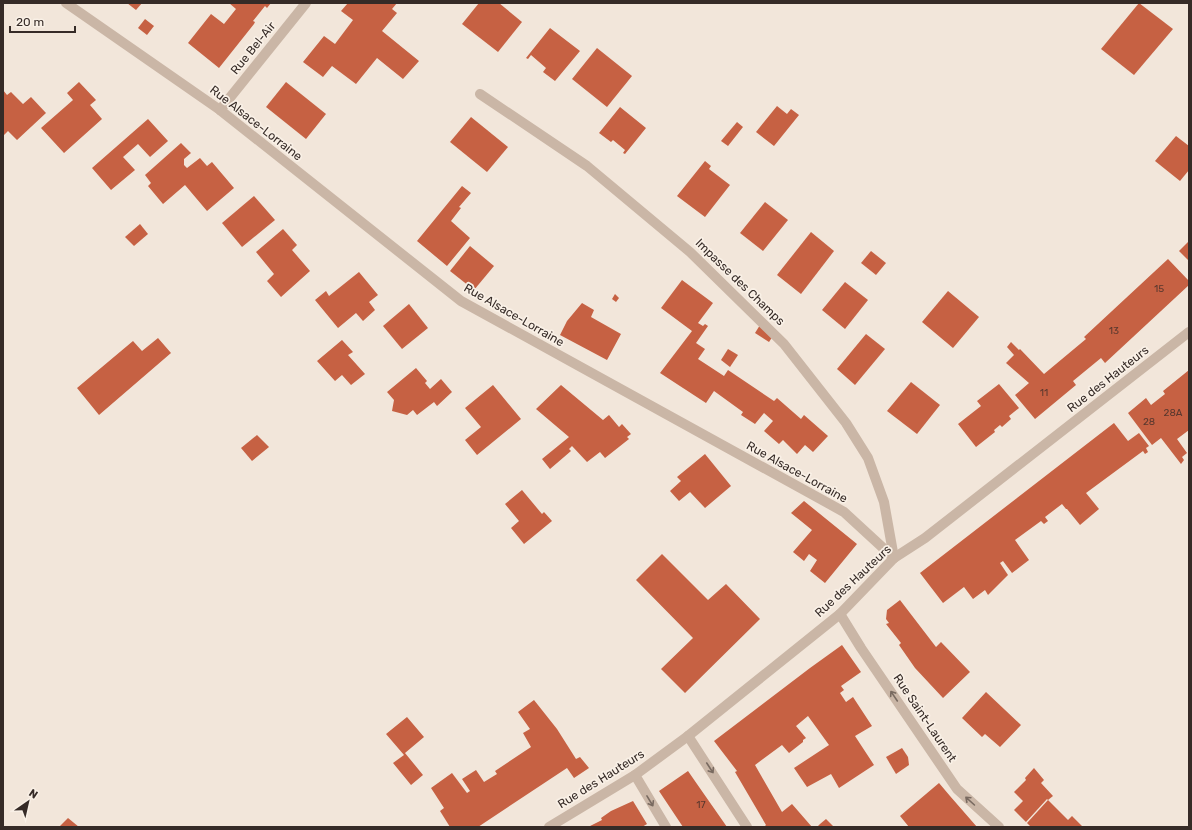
<svg xmlns="http://www.w3.org/2000/svg" width="1192" height="830" viewBox="0 0 1192 830" font-family="Rubik,sans-serif">
<rect width="100%" height="100%" fill="#f2e6da"/>
<g fill="#c66143">
<path d="M127,3H142L136,10Z"/>
<path d="M229,3H271L267,8L265,6L253,21L255,22L254,24L219,68L188,43L211,14L224,24L236,9Z"/>
<path d="M348,3H397L392,9L397,13L382,31L419,61L403,79L377,58L356,84L332,66L323,77L303,62L324,36L335,44L353,20L341,11Z"/>
<path d="M479,3H499L522,22L498,52L462,24Z"/>
<path d="M1139,3L1173,29L1134,75L1101,49Z"/>
<path d="M145,19L154,26L147,35L138,28Z"/>
<path d="M550,28L580,51L555,81L543,72L546,68L531,55L528,59L526,58Z"/>
<path d="M597,48L632,76L607,107L572,79Z"/>
<path d="M79,82L96,100L90,105L102,119L64,153L41,128L73,100L67,93Z"/>
<path d="M286,82L326,114L306,139L266,107Z"/>
<path d="M3,90L7,95L11,92L23,104L31,97L46,113L17,140L8,131L3,136Z"/>
<path d="M777,106L787,114L791,109L799,115L774,146L756,132Z"/>
<path d="M620,107L646,128L625,154L623,153L625,150L613,140L611,142L599,133Z"/>
<path d="M471,117L508,147L487,172L450,142Z"/>
<path d="M148,119L168,141L150,157L138,144L123,157L135,170L111,190L92,168Z"/>
<path d="M737,122L743,127L728,146L721,141Z"/>
<path d="M1176,136L1189,146V170L1180,181L1155,161Z"/>
<path d="M181,143L191,153L184,159V165L187,168L200,158L207,166L212,162L234,188L207,211L185,185L163,204L148,186L151,183L145,175Z"/>
<path d="M705,161L711,166L709,169L730,185L705,217L677,196Z"/>
<path d="M462,186L471,193L459,207L461,208L451,221L470,238L447,266L417,241Z"/>
<path d="M254,196L275,220L242,247L222,223Z"/>
<path d="M765,202L788,220L763,251L740,233Z"/>
<path d="M140,224L148,234L134,246L125,237Z"/>
<path d="M283,229L297,245L292,250L310,271L281,297L267,281L274,274L256,252Z"/>
<path d="M811,232L834,251L801,294L777,275Z"/>
<path d="M1189,241V261L1179,251Z"/>
<path d="M470,246L494,266L474,290L450,271Z"/>
<path d="M871,251L886,263L876,275L861,263Z"/>
<path d="M1168,259L1189,281V285L1105,363L1101,358L1073,381L1076,385L1035,419L1015,395L1029,383L1006,363L1014,355L1007,347L1011,342L1019,350L1020,349L1044,374L1086,339L1084,337Z"/>
<path d="M359,272L378,295L369,302L375,310L363,321L356,313L338,328L315,300L326,291L329,296Z"/>
<path d="M682,280L713,303L698,323L703,326L705,324L708,326L696,343L705,349L698,359L724,376L728,370L774,401L777,398L801,419L804,415L828,436L813,452L805,445L797,454L783,440L779,444L764,431L773,421L764,413L755,424L741,415L743,412L714,391L706,403L660,373L692,331L661,308Z"/>
<path d="M845,282L868,300L845,329L822,310Z"/>
<path d="M948,291L979,317L953,348L922,322Z"/>
<path d="M615,294L619,298L616,302L612,299Z"/>
<path d="M582,303L594,310L591,317L621,334L607,360L560,335L567,321Z"/>
<path d="M409,304L428,328L402,349L383,326Z"/>
<path d="M760,325L773,336L769,342L755,333Z"/>
<path d="M866,334L885,349L855,385L837,369Z"/>
<path d="M158,338L171,353L99,415L77,388L133,341L142,351Z"/>
<path d="M342,340L353,352L348,355L365,374L351,385L342,375L335,381L317,361Z"/>
<path d="M728,349L738,355L730,367L721,360Z"/>
<path d="M416,368L427,381L425,383L430,389L441,379L452,392L437,406L434,402L417,415L413,410L407,415L392,411L394,400L387,392Z"/>
<path d="M1189,370V430L1177,439L1187,453L1182,457L1184,460L1181,464L1161,438L1152,445L1128,413L1146,398L1151,405L1165,394L1163,391Z"/>
<path d="M911,382L940,405L917,434L887,411Z"/>
<path d="M999,384L1019,408L1009,416L1011,419L1002,427L1000,425L994,430L995,432L976,447L958,424L981,406L977,401Z"/>
<path d="M493,385L521,419L477,455L465,440L481,427L465,408Z"/>
<path d="M561,385L603,420L609,415L619,427L622,424L631,434L627,437L629,439L605,458L600,452L587,462L572,446L569,449L571,451L550,469L542,459L569,437L536,409Z"/>
<path d="M1114,423L1128,441L1139,433L1149,446L1146,448L1148,452L1145,454L1143,451L1086,493L1099,509L1080,525L1067,509H1066L1062,504L1045,517L1048,521L1044,524L1041,521L1015,540L1029,560L1012,573L1003,561L1000,563L1008,575L988,595L985,590L973,599L964,587L943,603L920,573Z"/>
<path d="M257,435L269,447L252,461L241,448Z"/>
<path d="M705,454L731,486L705,508L690,492L679,501L670,491L681,481L677,477Z"/>
<path d="M522,490L542,514L544,512L552,521L524,544L511,528L519,521L505,504Z"/>
<path d="M804,501L857,544L825,583L810,571L817,560L809,554L804,561L793,552L812,530L791,513Z"/>
<path d="M662,554L708,600L726,584L760,619L685,693L661,669L693,638L636,580Z"/>
<path d="M900,600L936,647L941,642L970,672L943,698L915,668L899,645L901,643L886,624L889,623L886,619L887,610Z"/>
<path d="M842,645L861,672L841,686L844,690L840,693L846,702L853,697L872,726L855,736L874,765L839,788L831,774L807,787L794,768L829,745L808,716L796,726L806,738L803,740V742L789,753L782,745L755,765L782,812L792,804L812,827H764L766,825L735,772L737,771L714,741L810,668Z"/>
<path d="M986,692L1021,725L1000,747L985,734L982,737L962,718Z"/>
<path d="M534,700L557,729L576,759L580,757L589,768L574,778L567,768L478,827H450L440,811L444,808L431,788L452,773L467,793L470,791L462,779L476,770L484,782L497,774L495,771L531,747L523,733L530,729L518,712Z"/>
<path d="M407,717L424,737L405,753L423,775L411,785L393,763L404,755L386,734Z"/>
<path d="M902,748L908,757L909,765L896,774L886,757Z"/>
<path d="M1034,768L1044,780L1041,783L1053,796L1048,800L1068,820L1072,816L1083,827H1031L1027,823L1048,800L1047,799L1026,822L1014,810L1023,801L1014,792L1026,780L1025,778Z"/>
<path d="M688,771L697,784L727,827H683L659,791Z"/>
<path d="M939,783L950,796L977,827H909L900,816Z"/>
<path d="M633,801L647,824L642,827H588L602,820L601,818L611,811Z"/>
<path d="M68,818L79,827H59Z"/>
<path d="M826,819L834,827H817L820,824Z"/>
</g>
<g fill="none" stroke-linecap="round" stroke-linejoin="round">
<g stroke="#cab6a6" stroke-width="10">
<path d="M66,3L220,110L461,301L844,512L894,558"/>
<path d="M480,94L587,166L690,252L784,344L846,423L868,458L884,502L894,558"/>
<path d="M220,110L306,3"/>
<path d="M840,614L861,648L957,789L999,827"/>
<path d="M688,736L747,827"/>
<path d="M635,775L666,827"/>
</g>
<path stroke="#cab6a6" stroke-width="10" d="M549,827L635,775L688,736L840,614L894,558L925,538L1189,332"/>
</g>
<defs><path id="oneway-shaft" d="M-6 0H5M1.5-3L5.5 0L1.5 3" fill="none" stroke-width="1.6" stroke-linecap="round" stroke-linejoin="round"/></defs>
<g stroke="#796a60">
<use href="#oneway-shaft" transform="translate(894 696) rotate(-124)"/>
<use href="#oneway-shaft" transform="translate(710 768) rotate(57)"/>
<use href="#oneway-shaft" transform="translate(650 801) rotate(59)"/>
<use href="#oneway-shaft" transform="translate(970 801) rotate(-138)"/>
</g>
<g text-anchor="middle" dominant-baseline="central" stroke-width="3.5" stroke-linejoin="round" paint-order="stroke">
<g font-size="10" fill="#5a382e">
<text x="1159" y="289">15</text>
<text x="1114" y="331">13</text>
<text x="1044" y="393">11</text>
<text x="1173" y="413">28A</text>
<text x="1149" y="422">28</text>
<text x="701" y="805">17</text>
</g>
<g font-size="12" fill="#362b27" stroke="#f9f0e6">
<text transform="translate(253 48) rotate(-51)">Rue Bel-Air</text>
<text transform="translate(256 123) rotate(38)">Rue Alsace-Lorraine</text>
<text transform="translate(740 282) rotate(44)">Impasse des Champs</text>
<text transform="translate(514 315) rotate(30)">Rue Alsace-Lorraine</text>
<text transform="translate(1108 379) rotate(-38)">Rue des Hauteurs</text>
<text transform="translate(797 472) rotate(29)">Rue Alsace-Lorraine</text>
<text transform="translate(853 581) rotate(-43)">Rue des Hauteurs</text>
<text transform="translate(925 718) rotate(56)">Rue Saint-Laurent</text>
<text transform="translate(601 779) rotate(-32)">Rue des Hauteurs</text>
</g>
</g>
<rect width="1192" height="830" fill="none" stroke="#362b27" stroke-width="8"/>
<g transform="translate(28 802) rotate(34)" stroke="#f9f0e6" stroke-width="3" paint-order="stroke">
<path d="M0-3L7 15L0 10L-7 15Z" fill="#362b27"/>
<text y="-6" font-size="11" font-weight="bold" text-anchor="middle" fill="#362b27">N</text>
</g>
<path d="M10 26v6h65v-6" fill="none" stroke="#362b27" stroke-width="2"/>
<text x="16" y="26" font-size="12" fill="#362b27" stroke="#f9f0e6" stroke-width="3" paint-order="stroke">20 m</text>
</svg>
